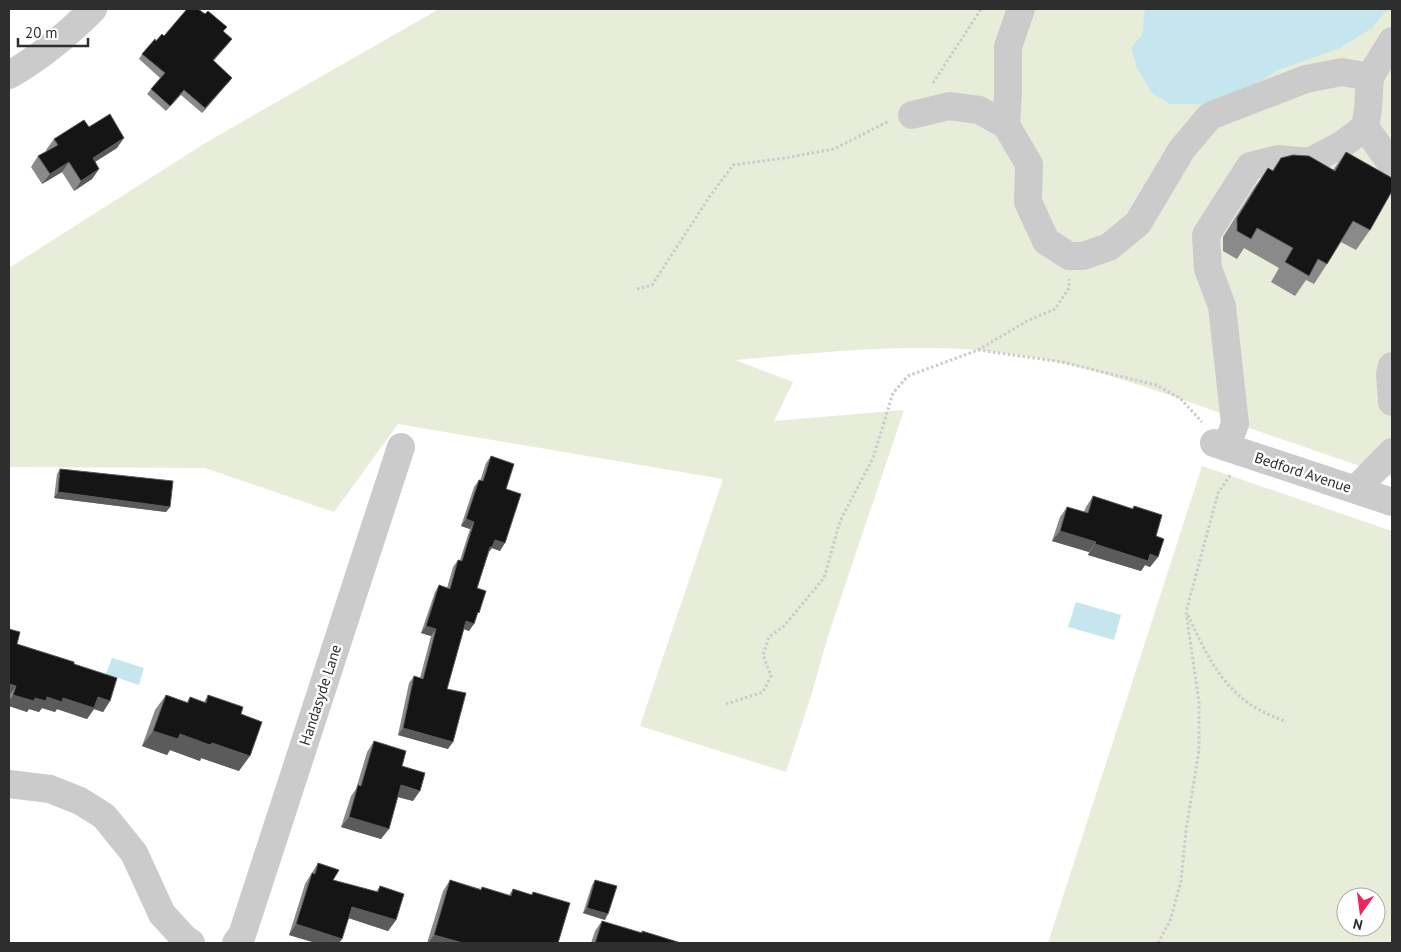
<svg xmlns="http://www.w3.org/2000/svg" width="1401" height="952" viewBox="0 0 1401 952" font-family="'PT Sans',sans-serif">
<rect width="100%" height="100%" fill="#fff"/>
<g fill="#e8edda" fill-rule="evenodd">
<path d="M439,9H1392V477L1220,418L1221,413C1153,390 1086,364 1014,354C921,341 828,352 735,360L793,382L774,421L904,410L828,636L811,696L786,772L640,726L723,479L398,424L334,512L205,468L9,467V268L207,142Z"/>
<path d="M1202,466L1392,531V943H1048ZM1346,897H1376V927H1346Z"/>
</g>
<g fill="#c5e6ee">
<path d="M1145,9H1388L1372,28L1340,48L1278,70L1254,85L1213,104H1170L1152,93L1137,68L1131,47L1142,35Z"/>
<path d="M1076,602L1121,615L1114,640L1068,627Z"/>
<path d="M112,658L144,668L139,685L106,674Z"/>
</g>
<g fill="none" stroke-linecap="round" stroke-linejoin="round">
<g stroke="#cbcbcb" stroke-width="3" stroke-dasharray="2.5 2.5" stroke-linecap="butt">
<path d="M933,83L981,9"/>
<path d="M637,289L652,285L710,196L733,165L785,158L834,149L889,121"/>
<path d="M978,350L1062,362L1156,385L1180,398L1202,422"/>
<path d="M1188,615C1204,650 1219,683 1251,705C1262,712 1275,717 1286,722"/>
<path d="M726,704L763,692L771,676L763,655L769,637L784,626L824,578L840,521L873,458L893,393L908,376L978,350L1027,321L1055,309L1069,288V279"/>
<path d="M1158,943L1170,921L1181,881L1186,830L1199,750V702L1186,612L1218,493L1231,474"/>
</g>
<g stroke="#cbcbcb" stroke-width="28">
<path d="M9,75C41,57 67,35 93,9"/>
<path d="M1370,77L1392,41"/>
<path d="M912,115L949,106L979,110L1006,125L1029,164L1028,202L1046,241L1069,256H1083L1109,247L1138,223L1182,149L1210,116L1306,79L1342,72L1370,77L1368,110L1365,127L1343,144L1309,162L1278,159L1250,166L1206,235L1208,269L1222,306L1235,424L1226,447"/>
<path d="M1006,125L1008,94V47L1021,9"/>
<path d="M1365,127L1392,165"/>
<path d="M1392,366L1390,374L1392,402"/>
<path d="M1214,443L1392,502"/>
<path d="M1356,489L1392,452"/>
<path d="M9,784L50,789L80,801L104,816L134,853L162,914L185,939L191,943"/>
<path d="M236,943L242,935L401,447"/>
</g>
</g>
<g fill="#8a8a8a">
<path d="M227,27L223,32L228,44L213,61L232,78L202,113L181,95L166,111L147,94L160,78L139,59L142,54L156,41L164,36Z"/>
<path d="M89,127L117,148L95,162L99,169L92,179L74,191L62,172L42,184L31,167L38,156L47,151L46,150L54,139Z"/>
<path d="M1346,152L1370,230L1356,250L1341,242L1327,264L1314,284L1306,280L1295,296L1271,282L1279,268L1244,248L1237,259L1223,251V237L1254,188L1268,168L1272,171L1281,158L1333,170Z"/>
<path d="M491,456L506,489L500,551L492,548L489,552L477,588L476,617L469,631L464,629L447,689L448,749L398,735L409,683L414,676L420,678L431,636L421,633L435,592L439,585L447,588L453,567L458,560H460L470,529L461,526L474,487L479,480L480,481L486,463Z"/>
<path d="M60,469L170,507L166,512L54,498L57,474Z"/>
<path d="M1093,496L1132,509L1134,506L1156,536L1158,557L1150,567L1145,565L1141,571L1088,555L1089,552L1052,541L1060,517L1067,507L1084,512L1086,507Z"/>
<path d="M9,629L17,644L74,664L110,701L103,712L94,709L87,719L57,709L55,712L42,708L39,712L29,709L27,712L9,706Z"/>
<path d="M166,695L187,702L190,697L204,702L208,695L241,714L239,771L201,758L200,761L170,750L167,755L142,746L155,710Z"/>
<path d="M374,741L413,801L398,797L381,839L341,827L351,796L356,789L367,752Z"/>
<path d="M318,863L333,880L376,892L380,886L396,920L388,931L349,918L339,943H316L289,935L305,884Z"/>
<path d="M450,880L481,889L482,887L509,895L513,889L531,895L533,892L558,943H427L443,891Z"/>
<path d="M595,880L605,920L583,913L592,885Z"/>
<path d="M602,921L641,933L642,931L681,943H591L595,931Z"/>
</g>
<g fill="#5b5b5b">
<path d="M232,39L228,44L209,66L213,60Z"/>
<path d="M232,78L228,83L202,113L205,108Z"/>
<path d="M124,138L117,148L85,168L93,158Z"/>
<path d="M69,162L62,172L42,184L50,174Z"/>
<path d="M99,169L92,179L74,191L81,181Z"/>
<path d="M58,492L170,507L166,512L54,498Z"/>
<path d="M466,519L474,522L470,529L461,526Z"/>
<path d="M1060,531L1096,542L1089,552L1052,541Z"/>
<path d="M495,540L505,543L500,551L492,548L487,554L490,547Z"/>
<path d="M1095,544L1150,554L1158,557L1150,567L1145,565L1141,571L1088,555Z"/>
<path d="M466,621L474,624L469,631L461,628Z"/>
<path d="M426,626L436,629L431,636L421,633Z"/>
<path d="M9,684L16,686L9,696Z"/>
<path d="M13,695L35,698L47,697L63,698L98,697L110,701L103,712L94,709L87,719L57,709L55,712L42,708L39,712L29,709L27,712L9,706V701Z"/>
<path d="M403,728L453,742L448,749L398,735Z"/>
<path d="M153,731L180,734L212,743L250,756L239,771L201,758L200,761L170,750L167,755L142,746Z"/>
<path d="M401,785L420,791L413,801L394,796Z"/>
<path d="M349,817L389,829L381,839L341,827Z"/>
<path d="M352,907L396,920L388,931L345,917Z"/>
<path d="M587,908L608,914L605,920L583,913Z"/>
<path d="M296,924L342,939L339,943H316L289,935Z"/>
<path d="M434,935L463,943H428Z"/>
</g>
<g fill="#151515" stroke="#5b5b5b">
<path d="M187,9H198L205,14L208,11L227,27L223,31L232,39L213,60L232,78L205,108L184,90L170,106L151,89L165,73L142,54L155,39L156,41L162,34L164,36Z"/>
<path d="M110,114L124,138L93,158L99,169L81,181L69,162L50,174L38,156L58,145L54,139L84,120L89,127Z"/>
<path d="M1346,152L1392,178V191L1370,230L1353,221L1327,264L1318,259L1309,276L1285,262L1293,248L1257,228L1251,239L1237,231V218L1268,168L1273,171L1281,158L1293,155L1309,156L1335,171Z"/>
<path d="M491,456L514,464L506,489L521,494L505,543L495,540L492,547H490L477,588L486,591L479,613L478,612L474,624L466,621L447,689L466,693L453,742L403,728L414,676L423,679L436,629L426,626L439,585L450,589L458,560L462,561L474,522L466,519L479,480L483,481Z"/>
<path d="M60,469L173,481L170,507L58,492Z"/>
<path d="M1093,496L1133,509L1134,506L1162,515L1156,536L1164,539L1158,557L1150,554L1148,561L1095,544L1096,542L1060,531L1067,507L1088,513Z"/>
<path d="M9,629L20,632L17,644L74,662V664L117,678L110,701L98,697L94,708L63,698L62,702L47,697L46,701L35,698L34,701L13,695L16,686L9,684Z"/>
<path d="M166,695L188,703L190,697L206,703L208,695L243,707L241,714L262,722L250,756L212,743L210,745L180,734L178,739L153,731Z"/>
<path d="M374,741L406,751L402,766L425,773L420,791L401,785L389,829L349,817L358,785L361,786Z"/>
<path d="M318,863L339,870L333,880L378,892L380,886L404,894L396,920L352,907L342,939L296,924L312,873L315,874Z"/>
<path d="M450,880L481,890L482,887L511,896L513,889L532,895L533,892L570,903L558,943H463L434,935Z"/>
<path d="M595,880L617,886L608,914L587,908Z"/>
<path d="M602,921L642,933V931L681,943H595Z"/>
</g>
<g text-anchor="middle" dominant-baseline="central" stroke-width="5" stroke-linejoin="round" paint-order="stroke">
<g font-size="15" fill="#2e2e2e" stroke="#fff">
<text transform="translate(1303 472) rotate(18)">Bedford Avenue</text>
<text transform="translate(320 695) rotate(-72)">Handasyde Lane</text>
</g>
</g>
<rect width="1401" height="952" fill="none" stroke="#2e2e2e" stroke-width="20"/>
<g transform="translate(1361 912) rotate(194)"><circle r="24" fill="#ffffff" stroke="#ababab"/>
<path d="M0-4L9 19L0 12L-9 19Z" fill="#f4215a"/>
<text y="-8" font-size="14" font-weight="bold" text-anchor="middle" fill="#2e2e2e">N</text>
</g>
<path d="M18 38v8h70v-8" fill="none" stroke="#2e2e2e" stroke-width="2.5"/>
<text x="25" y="38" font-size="15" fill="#2e2e2e" stroke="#ffffff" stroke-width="4" paint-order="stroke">20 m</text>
</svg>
